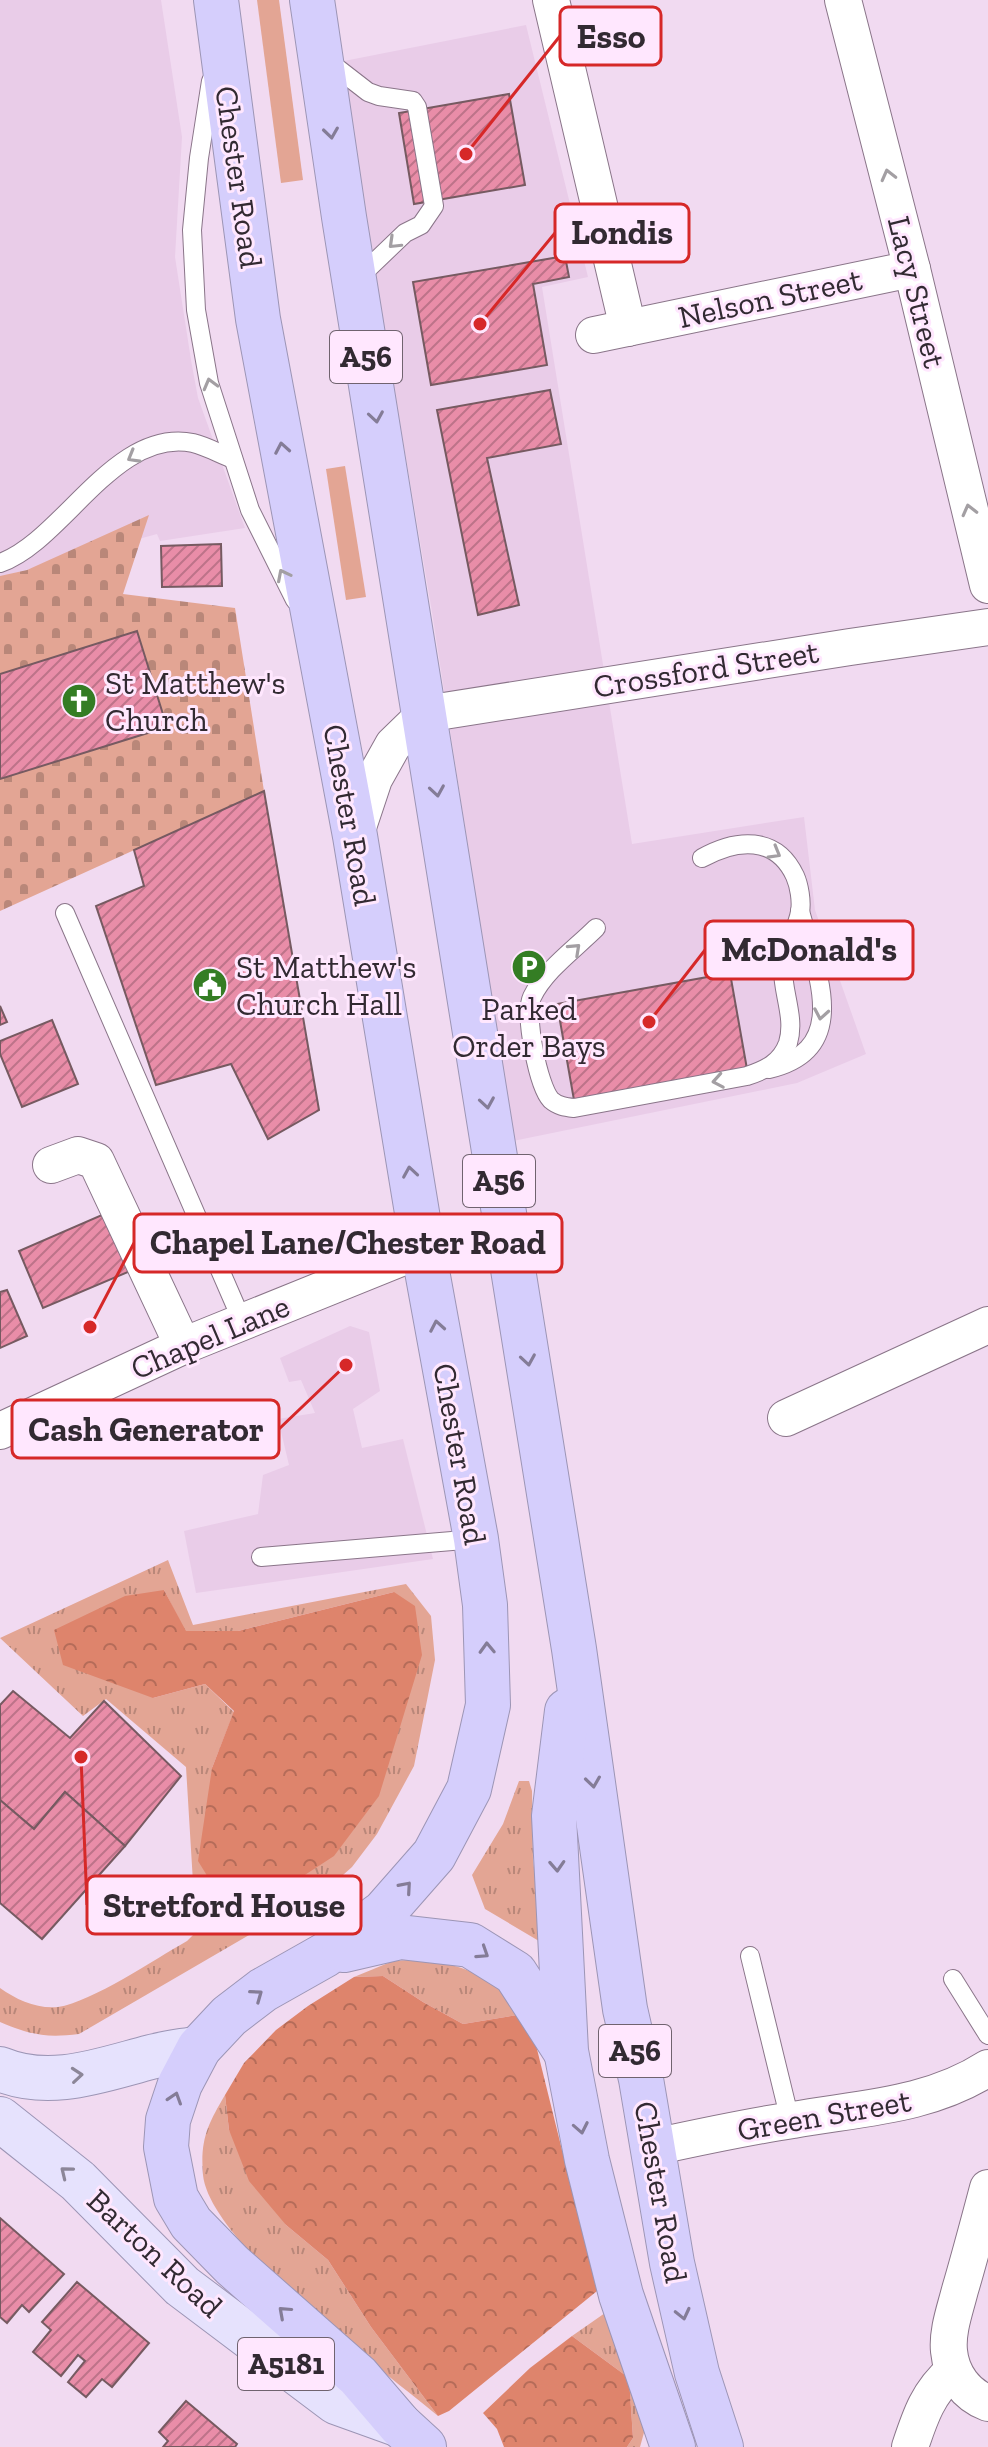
<svg xmlns="http://www.w3.org/2000/svg" width="988" height="2447" viewBox="0 0 988 2447" font-family="'Zilla Slab',serif">
<defs>
<pattern id="grass-tufts" width="24" height="20" patternUnits="userSpaceOnUse" patternTransform="scale(2)"><rect width="24" height="20" fill="#e3a594"/><path d="M3 7l-1-3M5 7V3M7 7l1-3M15 17l-1-3M17 17v-4M19 17l1-3" fill="none" stroke="#b98779"/></pattern>
<pattern id="forest-crowns" width="20" height="18" patternUnits="userSpaceOnUse" patternTransform="scale(2)"><rect width="20" height="18" fill="#de846c"/><path d="M2 6a3 3 0 1 1 6 0M12 15a3 3 0 1 1 6 0" fill="none" stroke="#b56c59"/></pattern>
<pattern id="cemetery-stones" width="16" height="16" patternUnits="userSpaceOnUse" patternTransform="scale(2)"><rect width="16" height="16" fill="#e3a594"/><path d="M2 7V4a2 2 0 0 1 4 0v3zM10 15v-3a2 2 0 0 1 4 0v3z" fill="#b98779"/></pattern>
<pattern id="building-hatch" width="6" height="6" patternUnits="userSpaceOnUse" patternTransform="scale(2)"><rect width="6" height="6" fill="#e98da8"/><path d="M-1 1l2-2M0 6l6-6M5 7l2-2" fill="none" stroke="#bd7389"/></pattern>
</defs>
<rect width="100%" height="100%" fill="#f1daf1"/>
<g fill="#e9cce8">
<path d="M0,0H161L182,137L175,257L191,360L198,398L245,528L160,541L157,534L0,577Z"/>
<path d="M526,25L588,277L542,287L632,844L804,817L815,910L866,1054L797,1083L513,1141L432,612L339,62Z"/>
<path d="M350,1326L369,1332L380,1391L353,1409L362,1448L403,1439L433,1559L196,1593L184,1531L258,1514L263,1475L289,1465L278,1419L315,1413L301,1380L289,1382L280,1358Z"/>
</g>
<g fill="url(#grass-tufts)" fill-rule="evenodd">
<path d="M168,1560L193,1625L406,1584L431,1616L435,1660L414,1766L377,1834L352,1867L325,1891L79,2034C46,2038 31,2035 0,2022V1988C17,2000 37,2009 58,2007C92,2002 155,1959 187,1941L196,1932L186,1767L106,1699L83,1716L0,1638ZM164,1590L185,1631H238L394,1592L212,1768L234,1712L205,1684L153,1698Z"/>
<path d="M519,1781H529L532,1791L533,1860L544,1944L485,1909L472,1875L503,1824Z"/>
<path d="M423,1959C472,1968 491,1976 524,2014L463,2024L423,2002L383,1976L354,1977L393,1961Z"/>
<path d="M225,2095L229,2130L286,2225L328,2260L371,2327L438,2416C383,2370 210,2243 203,2175C200,2139 208,2124 225,2095Z"/>
<path d="M605,2313L639,2404L645,2429L640,2447H627L633,2438L629,2378L572,2336Z"/>
</g>
<g fill="url(#forest-crowns)">
<path d="M164,1590L186,1631H238L394,1592L415,1606L422,1655L379,1796L334,1856L291,1884L249,1903L214,1887L198,1861L212,1768L234,1711L205,1684L153,1698L63,1665L54,1630L125,1596Z"/>
<path d="M383,1976L423,2002L463,2024L524,2014L533,2033L562,2150L602,2287L449,2411L438,2416L371,2327L328,2260L286,2225L249,2181L229,2130L225,2095L244,2063L276,2030L308,2006L354,1977Z"/>
<path d="M572,2336L629,2378L633,2438L627,2447H504L497,2429L483,2413L530,2368Z"/>
</g>
<path fill="url(#cemetery-stones)" d="M149,515L123,594L235,608L264,791L0,911V576L27,570Z"/>
<g fill="#e3a594">
<path d="M257,0H279L303,180L281,183Z"/>
<path d="M345,466L366,597L346,600L326,469Z"/>
</g>
<g fill="url(#building-hatch)" stroke="#765a61" stroke-width="2">
<path d="M509,94L525,185L414,204L399,113Z"/>
<path d="M565,256L569,277L533,284L547,365L431,385L413,282Z"/>
<path d="M550,390L561,444L487,458L519,605L478,615L437,410Z"/>
<path d="M221,544L222,586L162,587L161,546Z"/>
<path d="M137,631L167,727L0,779V674Z"/>
<path d="M264,791L319,1110L268,1139L231,1064L156,1085L96,906L144,886L134,850Z"/>
<path d="M730,973L747,1069L574,1100L557,1004Z"/>
<path d="M0,1006L7,1022L0,1025Z"/>
<path d="M52,1020L78,1084L22,1107L0,1054V1041Z"/>
<path d="M118,1208L142,1266L43,1308L19,1251Z"/>
<path d="M7,1290L27,1336L0,1348V1292Z"/>
<path d="M13,1691L70,1738L104,1701L181,1776L125,1846L65,1792L34,1829L0,1800V1705Z"/>
<path d="M65,1792L125,1846L42,1939L0,1903V1800L34,1829Z"/>
<path d="M0,2218L64,2274L29,2312L22,2305L7,2323L0,2317Z"/>
<path d="M77,2282L149,2343L112,2387L102,2379L86,2397L68,2382L85,2361L78,2355L61,2376L33,2352L51,2330L42,2322Z"/>
<path d="M186,2401L237,2444L235,2447H163L168,2441L159,2432Z"/>
</g>
<g fill="none" stroke-linecap="round" stroke-linejoin="round">
<defs>
<g id="lane">
<path d="M328,61L368,92L379,96L413,101L417,107L434,206L421,225L405,233L356,280"/>
<path d="M211,81L199,158L192,230L196,310L209,383L250,510L295,600"/>
<path d="M0,563C63,541 115,427 193,443C206,446 220,454 233,459"/>
<path d="M65,913L243,1323"/>
<path d="M596,928C575,949 545,970 532,997C524,1014 538,1086 551,1100C558,1106 565,1107 574,1108L747,1076C765,1070 781,1063 788,1043C796,1017 781,990 783,964C785,945 797,930 800,912C802,901 799,885 795,876C776,835 736,839 702,858"/>
<path d="M769,1069C854,1049 815,969 800,911"/>
<path d="M261,1557L476,1539"/>
<path d="M750,1956L790,2120"/>
<path d="M953,1979L988,2035"/>
</g>
<g id="street">
<path d="M551,0L628,328"/>
<path d="M843,0L912,269L988,585"/>
<path d="M594,335L912,269"/>
<path d="M355,836L374,779L393,745L425,714L850,647L988,627"/>
<path d="M51,1165L78,1155L96,1161L183,1346"/>
<path d="M786,1418L988,1325"/>
<path d="M0,1431L183,1346L423,1249"/>
<path d="M654,2147C700,2137 746,2127 793,2120C861,2108 929,2106 988,2068"/>
<path d="M988,2188C979,2222 970,2256 960,2290C955,2310 947,2331 949,2351C951,2374 966,2395 988,2403"/>
<path d="M910,2447C920,2417 928,2392 953,2371"/>
</g>
<g id="primary">
<path d="M0,2069C50,2090 101,2070 151,2057C167,2053 183,2051 199,2048"/>
<path d="M0,2119L78,2181L182,2286L336,2402L400,2425"/>
</g>
<g id="highway">
<path d="M216,0L258,319L355,836L423,1249L476,1539L485,1605L488,1705L469,1789L434,1855L384,1912L325,1955L263,1990L229,2016L199,2048L180,2084L168,2120L166,2147L176,2198L191,2223L232,2265L358,2376L400,2425L424,2447"/>
<path d="M312,0L344,217L574,1649L625,2009L641,2079L672,2263L697,2373L721,2447"/>
<path d="M567,1711L554,1816L566,2051L587,2160L621,2295L673,2447"/>
<path d="M344,1950L400,1937L470,1945L515,1973L564,2049"/>
</g>
</defs>
<use href="#lane" stroke="#8a7589" stroke-width="20"/>
<use href="#street" stroke="#8a7589" stroke-width="38"/>
<use href="#primary" stroke="#9c95b5" stroke-width="46"/>
<use href="#highway" stroke="#9c95b5" stroke-width="46"/>
<use href="#lane" stroke="#fff" stroke-width="18"/>
<use href="#street" stroke="#fff" stroke-width="36"/>
<use href="#primary" stroke="#e6e2fd" stroke-width="44"/>
<use href="#highway" stroke="#d5cefc" stroke-width="44"/>
</g>
<defs><path id="oneway-chevron" d="M-2-3.5L2.5 0L-2 3.5" fill="none" stroke-width="1.6" stroke-linecap="round" stroke-linejoin="round" transform="scale(2)"/></defs>
<g stroke="#847c97">
<use href="#oneway-chevron" transform="translate(331 133) rotate(82)"/>
<use href="#oneway-chevron" transform="translate(376 417) rotate(81)"/>
<use href="#oneway-chevron" transform="translate(282 448) rotate(-100)"/>
<use href="#oneway-chevron" transform="translate(437 791) rotate(81)"/>
<use href="#oneway-chevron" transform="translate(487 1103) rotate(81)"/>
<use href="#oneway-chevron" transform="translate(410 1172) rotate(-99)"/>
<use href="#oneway-chevron" transform="translate(437 1326) rotate(-100)"/>
<use href="#oneway-chevron" transform="translate(528 1360) rotate(81)"/>
<use href="#oneway-chevron" transform="translate(487 1648) rotate(-92)"/>
<use href="#oneway-chevron" transform="translate(593 1782) rotate(82)"/>
<use href="#oneway-chevron" transform="translate(557 1866) rotate(87)"/>
<use href="#oneway-chevron" transform="translate(406 1887) rotate(-49)"/>
<use href="#oneway-chevron" transform="translate(483 1953) rotate(33)"/>
<use href="#oneway-chevron" transform="translate(257 1995) rotate(-36)"/>
<use href="#oneway-chevron" transform="translate(175 2098) rotate(-72)"/>
<use href="#oneway-chevron" transform="translate(581 2128) rotate(79)"/>
<use href="#oneway-chevron" transform="translate(284 2312) rotate(-138)"/>
<use href="#oneway-chevron" transform="translate(683 2314) rotate(77)"/>
</g>
<g stroke="#a39fa3">
<use href="#oneway-chevron" transform="translate(888 175) rotate(-104)"/>
<use href="#oneway-chevron" transform="translate(394 243) rotate(136)"/>
<use href="#oneway-chevron" transform="translate(210 384) rotate(-105)"/>
<use href="#oneway-chevron" transform="translate(133 457) rotate(150)"/>
<use href="#oneway-chevron" transform="translate(969 510) rotate(-104)"/>
<use href="#oneway-chevron" transform="translate(283 575) rotate(-117)"/>
<use href="#oneway-chevron" transform="translate(775 853) rotate(30)"/>
<use href="#oneway-chevron" transform="translate(575 949) rotate(-43)"/>
<use href="#oneway-chevron" transform="translate(821 1014) rotate(100)"/>
<use href="#oneway-chevron" transform="translate(718 1081) rotate(170)"/>
</g>
<g stroke="#8c8698">
<use href="#oneway-chevron" transform="translate(77 2075) rotate(-5)"/>
<use href="#oneway-chevron" transform="translate(66 2172) rotate(-141)"/>
</g>
<defs>
<symbol id="church-disc" viewBox="-11 -11 22 22"><circle r="9.5" fill="#347d24" stroke="#ffe7fe"/><path d="M-1.2-6h2.4v3.5h3.3v2.4h-3.3V6h-2.4V-.1h-3.3v-2.4h3.3Z" fill="#fff"/></symbol>
<symbol id="parking-disc" viewBox="-11 -11 22 22"><circle r="9.5" fill="#347d24" stroke="#ffe7fe"/><path d="M-3.5-5.5H1a3.5 3.5 0 0 1 0 7H-1V5.5H-3.5ZM-1-3.4V-.6H.8a1.4 1.4 0 0 0 0-2.8Z" fill="#fff"/></symbol>
<symbol id="civic-disc" viewBox="-11 -11 22 22"><circle r="9.5" fill="#347d24" stroke="#ffe7fe"/><path d="M-.6-6.5H3V-4.5H.6V-3L4-1V1h2V6H-6V1h2V-1L-.6-3ZM-1.2 2.5V6h2.4V2.5Z" fill="#fff"/></symbol>
</defs>
<g fill-rule="evenodd">
<use href="#church-disc" x="59" y="681" width="40" height="40"/>
<use href="#parking-disc" x="509" y="947" width="40" height="40"/>
<use href="#civic-disc" x="190" y="965" width="40" height="40"/>
</g>
<g text-anchor="middle" dominant-baseline="central" stroke-width="6" stroke-linejoin="round" paint-order="stroke">
<g fill="#ffe7fe" stroke="#70636f" stroke-width="2">
<rect x="330" y="331" width="72" height="52" rx="6"/>
<rect x="463" y="1155" width="72" height="52" rx="6"/>
<rect x="599" y="2025" width="72" height="52" rx="6"/>
<rect x="238" y="2338" width="96" height="52" rx="6"/>
</g>
<g font-size="30" font-weight="bold" fill="#322a32">
<text x="366" y="357">A56</text>
<text x="499" y="1181">A56</text>
<text x="635" y="2051">A56</text>
<text x="286" y="2364">A5181</text>
</g>
<g font-size="32" fill="#322a32" stroke="#ffe7fe">
<text transform="translate(239 177) rotate(82)">Chester Road</text>
<text transform="translate(917 292) rotate(76)">Lacy Street</text>
<text transform="translate(770 298) rotate(-12)">Nelson Street</text>
<text transform="translate(706 669) rotate(-9)">Crossford Street</text>
<text transform="translate(350 815) rotate(80)">Chester Road</text>
<text transform="translate(210 1337) rotate(-23)">Chapel Lane</text>
<text transform="translate(460 1454) rotate(80)">Chester Road</text>
<text transform="translate(824 2115) rotate(-10)">Green Street</text>
<text transform="translate(661 2192) rotate(80)">Chester Road</text>
<text transform="translate(155 2253) rotate(43)">Barton Road</text>
</g>
<g font-size="32" fill="#322a32" stroke="#ffe7fe" text-anchor="start">
<text x="105" y="683">St Matthew's<tspan x="105" dy="37">Church</tspan></text>
<text x="236" y="967">St Matthew's<tspan x="236" dy="37">Church Hall</tspan></text>
<text x="529" y="1009" text-anchor="middle">Parked<tspan x="529" dy="37">Order Bays</tspan></text>
</g>
</g>
<path fill="none" stroke="#d62828" stroke-width="3" d="M466 154L560 36M480 324L555 233M649 1022L705 950M90 1327L134 1243M346 1365L279 1429M81 1757L87 1905"/>
<g fill="#d62828" stroke="#ffe7fe" stroke-width="3">
<circle cx="466" cy="154" r="8"/>
<circle cx="480" cy="324" r="8"/>
<circle cx="649" cy="1022" r="8"/>
<circle cx="90" cy="1327" r="8"/>
<circle cx="346" cy="1365" r="8"/>
<circle cx="81" cy="1757" r="8"/>
</g>
<g fill="#ffe7fe" stroke="#d62828" stroke-width="3">
<rect x="560" y="7" width="101" height="58" rx="8"/>
<rect x="555" y="204" width="134" height="58" rx="8"/>
<rect x="705" y="921" width="208" height="58" rx="8"/>
<rect x="134" y="1214" width="428" height="58" rx="8"/>
<rect x="12" y="1400" width="267" height="58" rx="8"/>
<rect x="87" y="1876" width="274" height="58" rx="8"/>
</g>
<g font-size="34" text-anchor="middle" font-weight="bold" fill="#322a32">
<text x="611" y="48">Esso</text>
<text x="622" y="244">Londis</text>
<text x="809" y="961">McDonald's</text>
<text x="348" y="1254">Chapel Lane/Chester Road</text>
<text x="146" y="1441">Cash Generator</text>
<text x="224" y="1917">Stretford House</text>
</g>
</svg>
